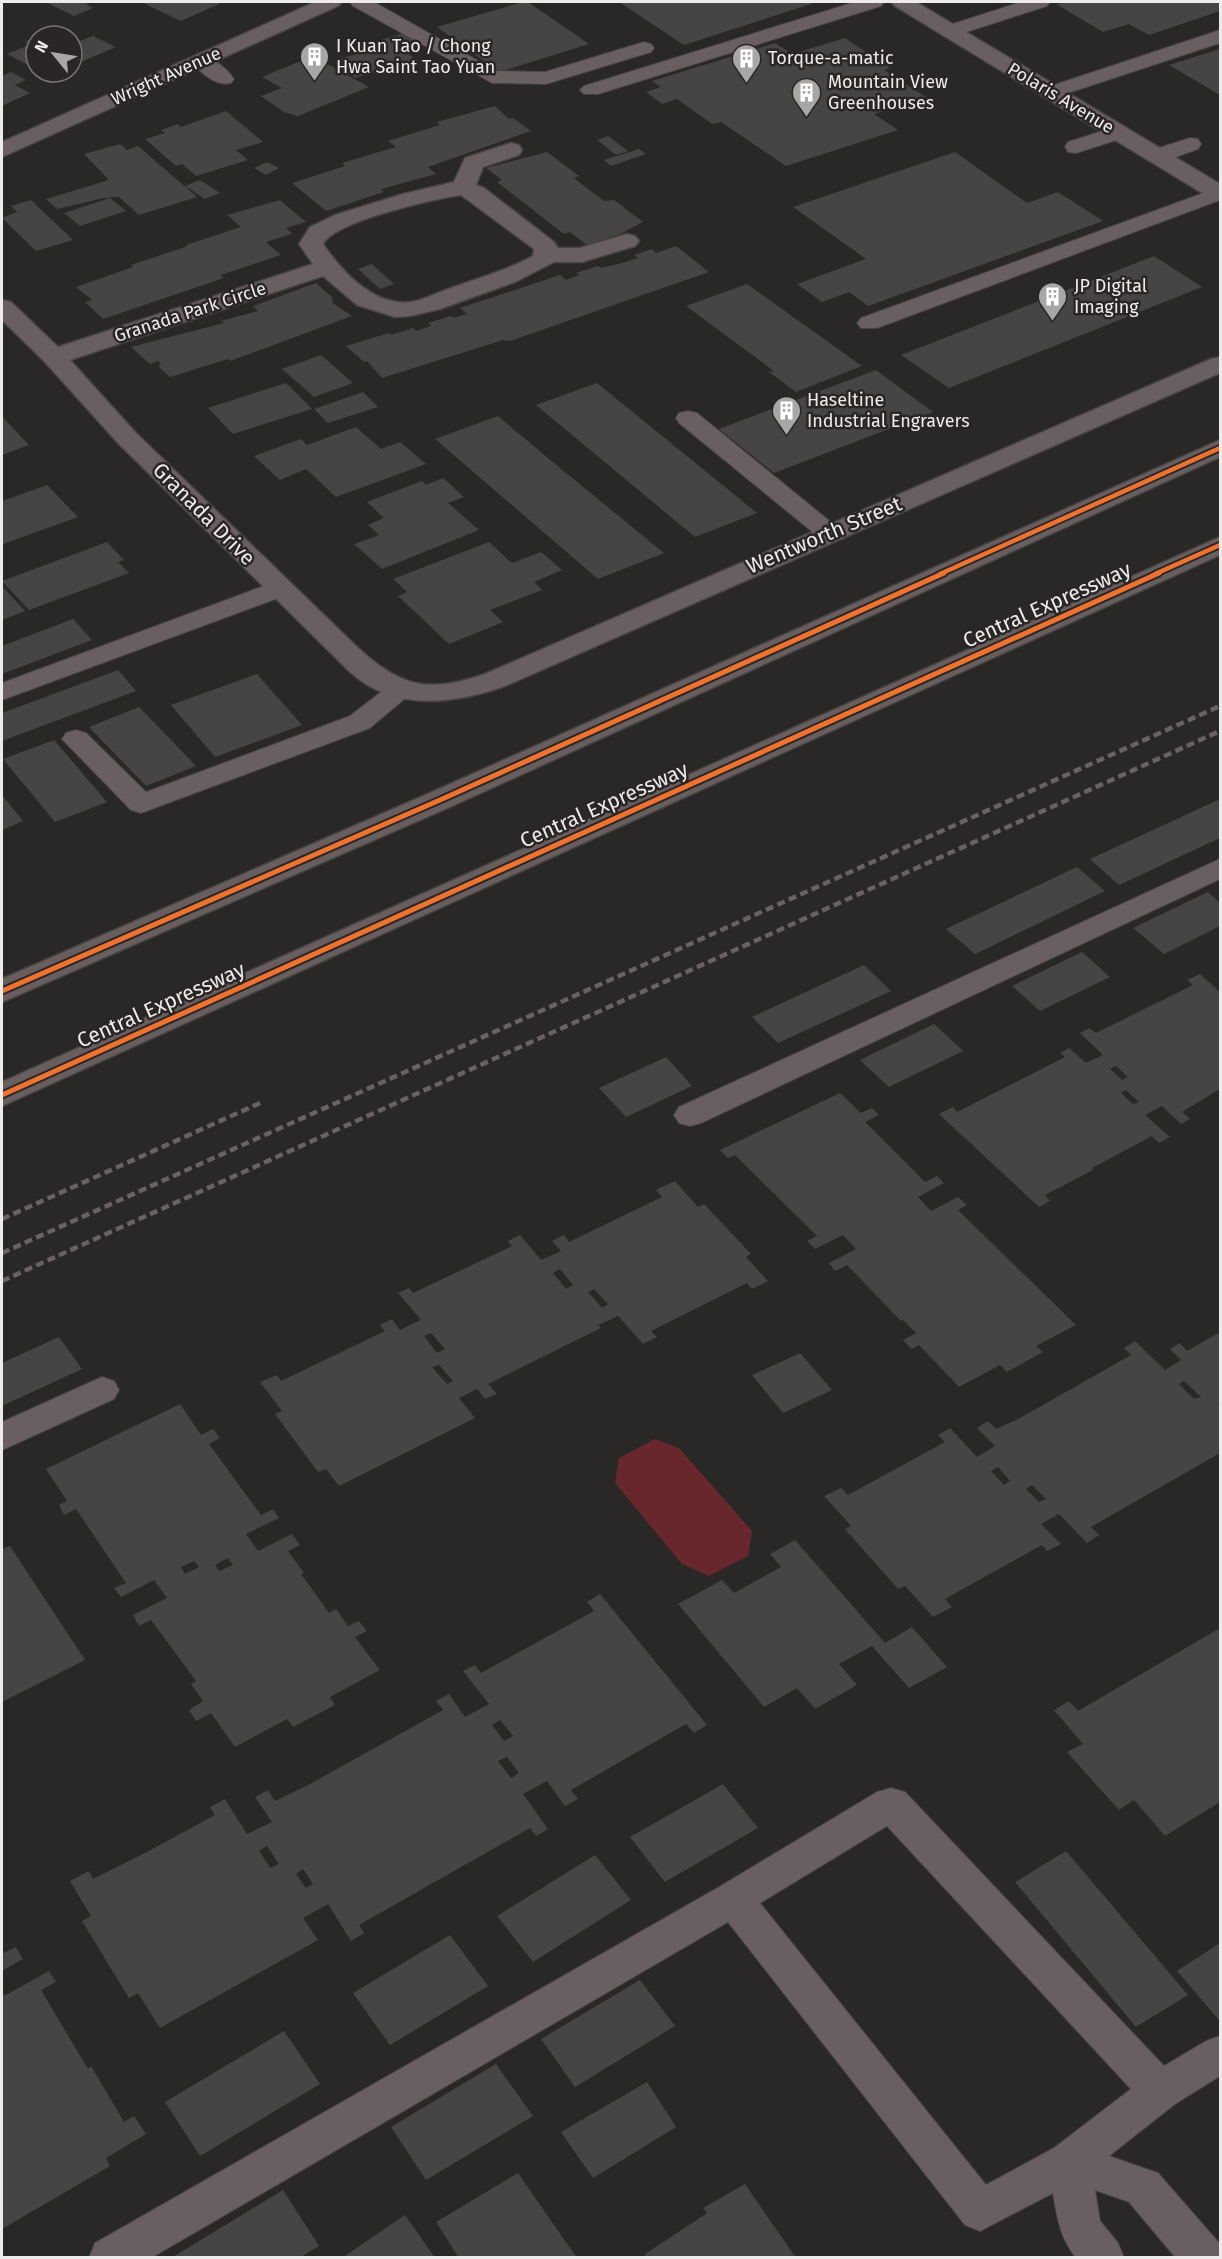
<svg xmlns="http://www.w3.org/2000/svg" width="1222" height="2259" viewBox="0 0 1222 2259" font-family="'Fira Sans',sans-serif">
<rect width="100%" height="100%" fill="#2a2727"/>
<path fill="#67272d" d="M655,1439L679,1448L752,1531L748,1556L709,1576L682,1564L615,1483L619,1458Z"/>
<g fill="#464444" fill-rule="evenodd">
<path d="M45,2H92L86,4L93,8L74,16Z"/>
<path d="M141,2H218L221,3L181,21Z"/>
<path d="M523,2H528L589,44L499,72L437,27Z"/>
<path d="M619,2H817L684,45Z"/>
<path d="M1065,2H1220V11L1149,35L1129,24L1103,32L1056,4Z"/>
<path d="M405,33L417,42L400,47L416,60L355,78L334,60L361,53L354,47Z"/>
<path d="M93,36L116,47L72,66V40L77,42Z"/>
<path d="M36,37V69L7,54L29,45L25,42Z"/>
<path d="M845,38L890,68L884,70L926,97L874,114L898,130L786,166L721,122L712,124L677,99L662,104L646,92L661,87L652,81L775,43L792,54Z"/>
<path d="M1220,49V95L1169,65Z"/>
<path d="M313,56L369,87L298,116L284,112L261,96L282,88L262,77Z"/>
<path d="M11,72L26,80L15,85L30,93L2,106V76Z"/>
<path d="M495,106L509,119L513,118L531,131L428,167L436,174L381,189L384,192L326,211L292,183L345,166L342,163L396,147L388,141L440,125L437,122Z"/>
<path d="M226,111L263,142L236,150L248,160L196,176L182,164L176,166L145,139L165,133L161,130L178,124L181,127Z"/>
<path d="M608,136L628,151L616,155L597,140Z"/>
<path d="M120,144L127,150L138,146L197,197L139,215L119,197L104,198L57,209L46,199L109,180L84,154Z"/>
<path d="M639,149L646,154L611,166L604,160Z"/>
<path d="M547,152L579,176L574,178L604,201L614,200L643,222L620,234L587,245L570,232L564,234L497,182L502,180L486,168Z"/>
<path d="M955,152L1027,203L1058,192L1103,221L868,306L849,292L822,302L797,284L866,259L793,207Z"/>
<path d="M267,162L279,168L266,175L254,168Z"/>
<path d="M200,180L220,193L205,199L185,186Z"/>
<path d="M110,198L126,211L80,226L64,213Z"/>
<path d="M31,200L73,240L36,251L2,218L17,212L11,206Z"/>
<path d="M280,200L306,222L286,228L292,234L266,242L281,255L221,275L224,278L103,319L85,302L92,300L76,287L133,267L131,265L188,246L186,245L241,227L227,215Z"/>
<path d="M676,246L709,272L510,341L503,340L382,378L367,361L364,362L346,346L389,333L391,335L413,328L416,331L431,326L428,323L451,316L454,318L467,314L460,308L560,275L566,280L579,275L576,273L598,266L601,268L622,263L638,258L634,255L652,249L656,253Z"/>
<path d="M1154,256L1202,287L949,388L901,355Z"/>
<path d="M372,264L394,284L380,289L358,269Z"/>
<path d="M316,283L333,298L331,299L334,302H331L352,316L230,361L228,359L170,377L158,366L161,365L158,361L150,364L131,347L224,323L221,321L258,311L253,306Z"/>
<path d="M747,284L862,366L796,392L769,372L774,371L686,306Z"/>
<path d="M321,355L353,383L314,397L282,369Z"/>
<path d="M876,370L933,412L774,473L719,429Z"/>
<path d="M286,383L312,409L233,434L208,408Z"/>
<path d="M597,383L757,513L695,537L536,405Z"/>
<path d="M363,392L378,407L328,423L314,409Z"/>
<path d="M2,416L8,423L29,445L2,455Z"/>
<path d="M498,416L560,468L664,553L598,579L435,439Z"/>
<path d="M356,427L381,449L400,442L426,464L336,497L306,469L280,480L254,456L301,439L307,445Z"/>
<path d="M443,478L464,497L448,503L479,530L382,569L354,544L379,535L368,525L384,518L367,502L422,481L426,485Z"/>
<path d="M47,485L78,517L3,544L2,501Z"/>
<path d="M107,542L124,560L118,562L129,573L29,610L2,581Z"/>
<path d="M489,542L512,563L541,552L562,570L534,582L542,590L490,610L503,622L449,644L398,596L407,592L393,579Z"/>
<path d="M2,586L25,611L2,620Z"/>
<path d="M73,619L92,640L2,674V646Z"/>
<path d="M118,670L136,691L2,741V713Z"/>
<path d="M257,674L302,725L215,757L171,705Z"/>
<path d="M139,707L196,766L146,786L89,727Z"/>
<path d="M54,740L107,802L55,822L3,759Z"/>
<path d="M2,795L23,821L2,830Z"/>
<path d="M1220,799V838L1119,885L1090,859Z"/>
<path d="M1077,867L1105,891L975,954L946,929Z"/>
<path d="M1208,892L1220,903V926L1164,954L1133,928Z"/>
<path d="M1082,952L1110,977L1040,1011L1012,986Z"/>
<path d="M864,965L891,991L778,1043L752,1017Z"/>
<path d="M1200,974L1220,992V1089L1182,1112L1190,1119L1181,1124L1162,1106L1145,1115L1170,1137L1159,1143L1152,1136L1092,1168L1093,1170L1045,1195L1050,1201L1039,1207L939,1114L953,1107L957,1112L1065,1057L1060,1053L1069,1048L1086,1063L1103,1055L1080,1033L1089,1028L1096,1033L1193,985L1187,980ZM1116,1066L1128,1077L1122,1080L1110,1069ZM1126,1090L1139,1102L1133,1104L1121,1093Z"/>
<path d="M934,1024L963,1051L889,1087L860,1060Z"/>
<path d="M666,1057L692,1086L626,1117L599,1088Z"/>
<path d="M840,1093L861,1113L872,1108L879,1115L865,1122L925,1182L937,1176L944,1183L918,1197L931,1211L958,1197L967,1205L958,1210L1076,1325L1036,1346L1043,1352L1007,1372L1000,1365L959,1387L919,1345L911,1349L903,1340L916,1333L903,1320L901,1321L847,1265L835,1271L829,1263L856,1249L843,1235L815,1249L807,1241L817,1236L735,1155L728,1158L720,1150Z"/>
<path d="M675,1181L698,1207L704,1204L751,1254L746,1257L768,1281L752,1289L747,1283L651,1331L657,1337L643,1344L618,1316L598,1325L601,1328L488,1384L497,1394L485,1399L477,1389L459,1398L475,1418L339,1486L326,1469L318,1472L275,1414L282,1411L260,1382L277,1375L281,1381L385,1331L380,1325L392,1319L400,1330L421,1320L398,1293L409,1288L413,1293L512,1246L508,1241L520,1235L541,1260L561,1251L552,1241L564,1235L569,1242L662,1197L656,1190ZM560,1269L573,1285L566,1289L553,1273ZM594,1289L608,1304L602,1308L588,1292ZM431,1333L445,1349L437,1353L424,1336ZM439,1365L453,1381L447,1384L432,1367Z"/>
<path d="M1220,1332V1403L1218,1405L1220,1407V1453L1091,1527L1099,1535L1087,1543L1059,1514L1041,1524L1061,1544L1047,1551L1042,1545L945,1599L952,1607L933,1617L905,1586L898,1589L845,1529L851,1526L824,1496L841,1488L848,1495L945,1442L938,1435L950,1428L977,1457L995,1446L977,1428L988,1421L996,1429L1020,1418L1131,1355L1124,1348L1135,1341L1165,1370L1181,1360L1170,1349L1180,1343L1187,1351ZM1184,1381L1201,1397L1194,1399L1179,1384ZM998,1467L1010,1481L1004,1485L991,1471ZM1032,1485L1046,1499L1039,1502L1026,1489Z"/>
<path d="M59,1337L82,1369L2,1406V1363Z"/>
<path d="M800,1353L832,1390L783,1413L752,1375Z"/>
<path d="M180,1404L201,1435L213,1429L220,1438L209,1444L261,1515L273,1509L279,1518L246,1534L258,1551L292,1534L300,1545L288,1551L304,1573L301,1574L329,1613L336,1609L348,1626L359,1621L367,1631L355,1637L380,1670L330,1697L335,1705L293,1727L287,1719L235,1747L211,1713L196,1721L189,1710L203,1701L191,1684L196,1681L151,1620L139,1626L133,1615L167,1598L154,1580L121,1597L114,1588L126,1583L76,1509L64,1515L59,1505L67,1501L46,1469ZM228,1558L233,1565L219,1571L215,1565ZM194,1561L199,1567L185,1574L181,1567Z"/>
<path d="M795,1540L885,1643L912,1627L947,1667L909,1688L872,1646L839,1664L857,1685L815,1709L797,1688L764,1707L678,1604L722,1580L734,1593L781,1567L770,1554Z"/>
<path d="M10,1546L85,1660L2,1702V1549Z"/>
<path d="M600,1594L707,1725L694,1733L686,1724L571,1790L578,1799L565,1806L547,1781L523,1794L548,1829L536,1836L530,1828L359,1925L364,1933L351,1941L328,1904L303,1918L318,1940L160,2028L138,1993L129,1998L82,1921L91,1916L70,1881L89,1871L93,1879L145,1853L215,1815L210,1807L225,1799L247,1834L272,1822L255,1797L268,1790L275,1801L310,1784L443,1710L436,1701L449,1694L465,1717L489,1704L463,1671L475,1665L481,1673L594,1611L587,1602ZM500,1720L513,1736L504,1741L492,1725ZM507,1757L519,1773L511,1778L498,1761ZM267,1846L279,1864L270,1868L259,1851ZM303,1869L313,1884L306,1888L296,1874Z"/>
<path d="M1220,1628V1802L1165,1836L1134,1800L1119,1810L1067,1752L1083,1744L1054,1710L1069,1701L1078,1711Z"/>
<path d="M723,1784L758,1828L665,1882L630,1837Z"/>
<path d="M1066,1851L1188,1995L1136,2027L1015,1882Z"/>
<path d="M595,1855L631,1900L533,1962L497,1916Z"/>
<path d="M450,1935L488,1986L390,2045L353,1993Z"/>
<path d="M1220,1943V2019L1219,2020L1177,1971Z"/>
<path d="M16,1947L23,1959L2,1971V1948L4,1953Z"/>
<path d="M49,1971L56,1982L41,1990L88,2069L91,2066L124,2122L134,2116L146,2134L106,2158L110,2166L2,2229V1991L4,1996Z"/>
<path d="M640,1980L675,2026L575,2087L541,2039Z"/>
<path d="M284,2031L320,2084L200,2156L165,2102Z"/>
<path d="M496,2064L533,2116L426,2180L391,2127Z"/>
<path d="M647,2082L676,2127L593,2178L561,2132Z"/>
<path d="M518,2173L577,2258H459L436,2222Z"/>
<path d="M745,2184L796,2258H647L645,2254L707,2213L703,2208Z"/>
<path d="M283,2190L319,2246L299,2258H171Z"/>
<path d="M405,2215L435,2258H342Z"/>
</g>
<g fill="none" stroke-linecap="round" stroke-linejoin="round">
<defs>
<g id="service">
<path d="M350,2H374L496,71L545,72L644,42L651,44L654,48L651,52L546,84L492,83L353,6Z"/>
<path d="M855,2H884L881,6L598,94H584L580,90L584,86Z"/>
<path d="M1021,2H1050L1047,6L957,35H943L940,31L943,27Z"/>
<path d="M1220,30V43L1059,96H1045L1041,92L1045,88Z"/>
<path d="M201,54C213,57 227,69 234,79L231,83C216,87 199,72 191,60L194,56Z"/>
<path d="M1118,126L1126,127L1129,132L1126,137L1076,153L1068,152L1065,147L1068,142Z"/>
<path d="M1190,138L1198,139L1201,144L1198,149L1165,161H1149L1146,156L1149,151Z"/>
<path d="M1220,187V200L877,328H861L857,323L861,318Z"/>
<path d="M688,411L697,413L838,528L842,533L838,538L829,541L820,538L679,423L676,418L679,413Z"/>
<path d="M280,580L289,582L293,588L289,594L2,700V683Z"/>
<path d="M401,682L411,684L415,690L370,728L141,813L131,810L62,739L66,733L76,730L86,733L146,792L350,716L391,684Z"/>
<path d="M1220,859V879L701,1123L690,1126L679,1123L674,1115L679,1107Z"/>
<path d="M102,1377L114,1381L119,1390L114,1399L2,1450V1422Z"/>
<path d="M891,1788L905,1792L1164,2066L1206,2041L1220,2036V2076L1175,2104L1109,2156L1158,2173L1219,2243L1220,2258H1176L1129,2202L1095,2190L1100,2221L1118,2243L1124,2258H1076C1060,2237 1057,2218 1053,2193L980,2231L965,2225L728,1922L151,2258H89L95,2243L719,1887L877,1792ZM887,1826L1131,2089L1054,2148L986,2185L760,1903Z"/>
</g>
<g id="minor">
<path d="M315,2H342L338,6L2,157V142Z"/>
<path d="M891,2H916L1220,184V201L1212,199L895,6Z"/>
<path d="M511,143L519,145L522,150L519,155L483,167L476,185L484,188L554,242L558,248H580L627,234L635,236L639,241L635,246L582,262H554L515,282L440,309L410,316L395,317L357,305L323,276L70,360L136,433L355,645C400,687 426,694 485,674L1211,359L1220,357V373L505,686C454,704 394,712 350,672L118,443L45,362L2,320V300L11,302L58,347L313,264L299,244L310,227L335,215L403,194L454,182L465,158ZM461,195L534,249L533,256C510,269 485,276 460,285C445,289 431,297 416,301C377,310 343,273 323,244C335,221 434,199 461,195Z"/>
</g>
<g id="trunk">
<path d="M1220,440V457L450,807L2,1002V979L430,793Z"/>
<path d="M1220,537V555L2,1106V1082Z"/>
</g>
</defs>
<use href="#service" stroke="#454343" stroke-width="2"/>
<use href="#minor" stroke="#454343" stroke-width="3"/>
<use href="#trunk" stroke="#454343" stroke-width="3"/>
<use href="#service" fill="#6a5f60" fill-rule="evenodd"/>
<use href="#minor" fill="#6a5f60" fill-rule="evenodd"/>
<use href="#trunk" fill="#685e5e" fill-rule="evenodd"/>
<g stroke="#696262" stroke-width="4.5" stroke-dasharray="8 4.5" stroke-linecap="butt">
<path d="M2,1219L260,1103"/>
<path d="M2,1253L1220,706"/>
<path d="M2,1281L1220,731"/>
</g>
<defs>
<g id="cycleway-far1">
<path d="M940,574L1220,448"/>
<path d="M1155,574L1220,545"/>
</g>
<g id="cycleway">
<path d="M2,991L440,800L944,573"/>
<path d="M2,1095L1159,573"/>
</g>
</defs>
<use href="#cycleway-far1" stroke="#2b2626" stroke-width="8"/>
<use href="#cycleway" stroke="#2b2626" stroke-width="9"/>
<use href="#cycleway-far1" stroke="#ef722f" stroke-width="4.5"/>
<use href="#cycleway" stroke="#ef722f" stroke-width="5"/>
</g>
<defs>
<symbol id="building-pin" viewBox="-11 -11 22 30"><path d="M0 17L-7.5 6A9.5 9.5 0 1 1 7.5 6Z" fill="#a9a6a6" stroke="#2b2626"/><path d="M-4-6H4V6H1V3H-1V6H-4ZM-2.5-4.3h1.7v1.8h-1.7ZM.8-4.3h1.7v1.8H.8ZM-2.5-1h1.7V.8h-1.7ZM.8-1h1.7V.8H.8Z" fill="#fff"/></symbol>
</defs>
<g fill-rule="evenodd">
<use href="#building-pin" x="298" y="40" width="33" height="45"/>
<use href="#building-pin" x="730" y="42" width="33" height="45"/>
<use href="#building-pin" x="790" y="76" width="33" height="45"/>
<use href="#building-pin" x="1036" y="280" width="33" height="45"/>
<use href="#building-pin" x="770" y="394" width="33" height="45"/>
</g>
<g text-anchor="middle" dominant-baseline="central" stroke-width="5" stroke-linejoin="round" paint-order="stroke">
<g font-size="18" fill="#eeebeb" stroke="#2b2626" text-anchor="start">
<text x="336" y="46">I Kuan Tao / Chong<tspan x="336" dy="21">Hwa Saint Tao Yuan</tspan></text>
<text x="768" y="58">Torque-a-matic</text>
<text x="828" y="82">Mountain View<tspan x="828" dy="21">Greenhouses</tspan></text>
<text x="1074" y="286">JP Digital<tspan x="1074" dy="21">Imaging</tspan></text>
<text x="807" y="400">Haseltine<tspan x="807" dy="21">Industrial Engravers</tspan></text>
</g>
<g font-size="18" fill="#eeebeb" stroke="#2b2626">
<text transform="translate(166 76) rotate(-24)">Wright Avenue</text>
<text transform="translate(1061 98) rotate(31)">Polaris Avenue</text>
<text transform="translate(190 312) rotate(-18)">Granada Park Circle</text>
</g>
<g font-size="21" fill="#eeebeb" stroke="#2b2626">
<text transform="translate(204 514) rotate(45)">Granada Drive</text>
<text transform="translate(824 535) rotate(-23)">Wentworth Street</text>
<text transform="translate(1047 605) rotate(-24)">Central Expressway</text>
<text transform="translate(604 805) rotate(-24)">Central Expressway</text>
<text transform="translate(161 1005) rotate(-24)">Central Expressway</text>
</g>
</g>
<rect width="1222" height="2259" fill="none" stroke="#eeebeb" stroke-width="6"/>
<g transform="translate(54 54) rotate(300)"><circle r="28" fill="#2b2626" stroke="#797575" stroke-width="1.5"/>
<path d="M0-4.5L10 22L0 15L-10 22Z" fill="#a9a6a6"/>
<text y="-9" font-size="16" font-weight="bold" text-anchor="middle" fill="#eeebeb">N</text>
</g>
</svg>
